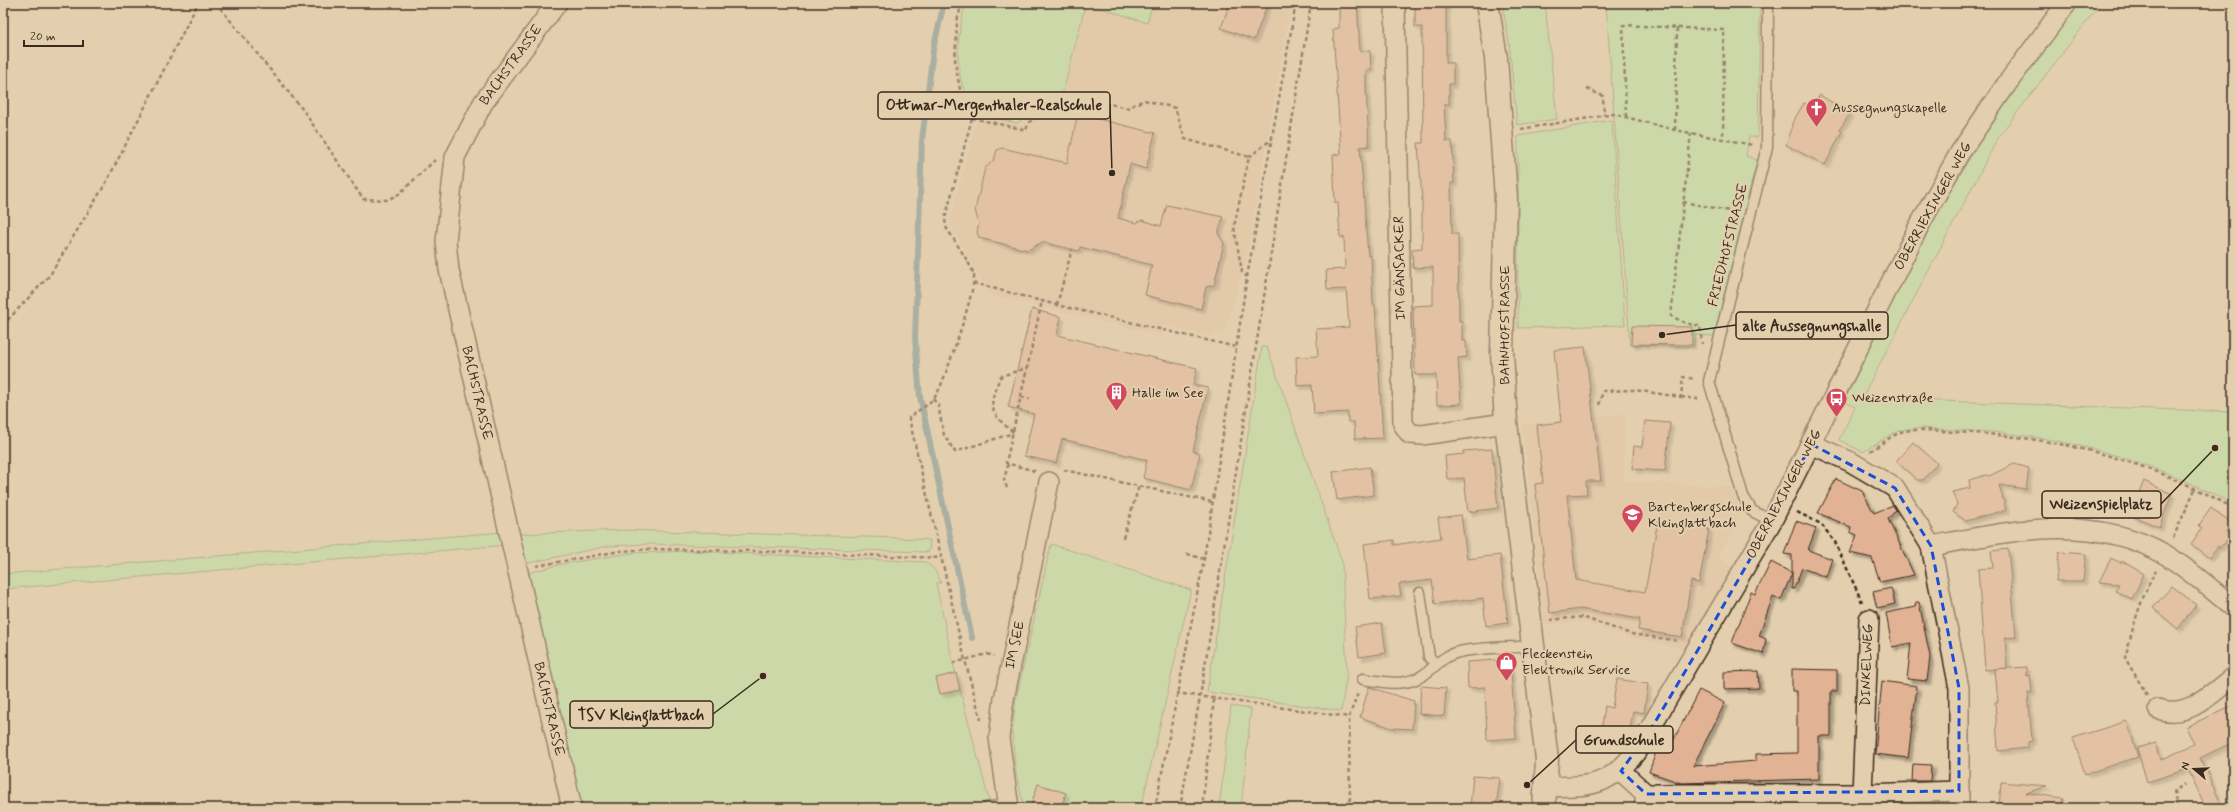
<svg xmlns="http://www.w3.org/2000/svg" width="2236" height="811" viewBox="0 0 2236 811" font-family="Mynerve,sans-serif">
<defs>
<filter id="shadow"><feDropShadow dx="3.5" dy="3.5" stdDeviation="1" flood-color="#0004"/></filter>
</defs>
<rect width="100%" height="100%" fill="#e3cfae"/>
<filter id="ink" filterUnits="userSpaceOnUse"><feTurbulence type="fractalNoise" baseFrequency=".025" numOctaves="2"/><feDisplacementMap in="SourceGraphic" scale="8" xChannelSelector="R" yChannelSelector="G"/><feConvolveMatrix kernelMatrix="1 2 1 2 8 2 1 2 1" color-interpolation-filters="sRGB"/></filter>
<g filter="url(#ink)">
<g fill="#e0c3a3">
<path d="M1086,3L1146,23L1154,3H1291L1247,259L1225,330L1211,337L1164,326L1162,336L989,295L949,222L978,115L1017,123L1063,92Z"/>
<path d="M1625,413L1624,480L1731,487L1742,513L1719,558L1732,566L1687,650L1631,638L1581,622L1544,625L1522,424Z"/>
</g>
<g fill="#b2e3a3" stroke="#768660">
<path d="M966,3H1153L1147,23L1086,3L1063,92L1017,123L978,115C974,107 968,98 964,90C954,63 958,29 966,3Z"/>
<path d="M1502,3H1545L1557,119L1517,125L1509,42Z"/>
<path d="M1606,3H1760L1758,137H1749L1746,156L1757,160L1714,336L1695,335L1694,347L1630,345Z"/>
<path d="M2079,3H2101L1999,136L1862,398L2233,412V504C2147,458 2055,433 1957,430C1940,430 1919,426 1902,430C1892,432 1873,446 1863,452L1839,440L1855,407L1844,401C1884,321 1922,236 1969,159C2002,105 2041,54 2079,3Z"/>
<path d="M1612,120L1625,325L1518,328V136Z"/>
<path d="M1262,347H1267L1342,562L1347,675L1341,711L1207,692Z"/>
<path d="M624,530L901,538L930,540L929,552L650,544L608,546L529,563L524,561L515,534Z"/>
<path d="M503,532L506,545L3,589V574Z"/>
<path d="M1051,544L1191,590L1141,808H1024L1016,773L1012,733L1016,699Z"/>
<path d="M693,551L925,562C933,567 938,573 941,583H936L953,663L991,808H578L525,580L531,572L562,564L630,553Z"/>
<path d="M1231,706L1251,709L1241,808H1219Z"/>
</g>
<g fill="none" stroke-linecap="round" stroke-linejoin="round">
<path stroke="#648892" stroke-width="6" d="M944,3L933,50L922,140L915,338L920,397L972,638"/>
</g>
<g fill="#e2b294" stroke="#3b2a1e" filter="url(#shadow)">
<path d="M1230,3H1268L1254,40L1221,28Z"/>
<path d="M1339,3H1357L1360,51H1370L1371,70H1366V87L1369,146L1360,147L1368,256L1371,255L1373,305H1375L1383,438L1355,439L1354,422H1348V412L1314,414L1312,385L1297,386L1296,357L1318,356L1316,329L1349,327L1346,289L1327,290L1326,270L1345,269L1344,237H1340L1338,203H1335L1333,155L1341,154L1333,29L1339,28Z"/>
<path d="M1415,3H1446V63H1453V84H1449V104H1444L1446,141H1452L1454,183H1451L1452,234H1458L1459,321H1462V341H1466L1467,357L1458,358L1461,404L1437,405L1436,375H1415L1413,306L1433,305V267L1413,268L1412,249L1422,248V200L1418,143H1423L1422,27H1415Z"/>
<path d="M1820,95L1850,114L1839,130L1842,131L1825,165L1786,145L1793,126L1791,125L1804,103L1812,107Z"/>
<path d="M1078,114L1155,133L1146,169L1130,164L1118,218L1136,223L1142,220L1161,226L1167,205L1223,217L1218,234L1224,243L1214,285L1206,287L1201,309L1145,295L1152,265L1080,247L1079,251L1042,242L1028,250L979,238L977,232L979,224L975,210L985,168L994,160L997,150L1002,148L1067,163Z"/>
<path d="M1032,309L1061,317L1057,335L1197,368L1193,385L1208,388L1193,451L1200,453L1191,490L1143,478L1147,460L1062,439L1056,463L1024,456L1034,414L1008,407Z"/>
<path d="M1632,326L1692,327V345L1631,344Z"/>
<path d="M1585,347L1601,481H1586L1587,494L1567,495L1576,580L1645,592L1658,520L1709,529L1699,583L1691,581L1682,637L1638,630L1640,619L1580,609L1550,613L1535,484L1543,483L1537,425L1561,422L1554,350Z"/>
<path d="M1645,421L1670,423L1665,471L1632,469L1634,446L1642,447Z"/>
<path d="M1913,442L1937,463L1923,480H1917L1896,461Z"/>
<path d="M1492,449L1498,508L1468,512L1464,478L1447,479L1445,456L1464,454L1463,451Z"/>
<path d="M2014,464L2029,468L2026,489L1999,485L2006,510L1966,521L1953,512L1957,504L1952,492L1970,488L1969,480L1986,475L1989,476Z"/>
<path d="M1370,467L1374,495L1337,500L1333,472Z"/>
<path d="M1836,479L1862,491L1874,513L1893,505L1896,510L1888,519L1914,575L1880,582L1872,558L1850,553L1857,535L1850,532L1851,527L1818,513Z"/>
<path d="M2144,481L2172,494L2159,527L2130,515Z"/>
<path d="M2211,508L2232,523L2226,532L2230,535L2220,548L2218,546L2209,558L2191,544L2202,528L2199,525Z"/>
<path d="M1461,515L1467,559L1500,555L1508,623L1486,626L1483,598L1435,604L1432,580L1399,584L1401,596L1370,599L1364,544L1394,540V545L1441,538L1438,518Z"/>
<path d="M1796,521L1816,528L1808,550L1832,559L1826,577L1802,568L1794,589H1792V573L1781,600L1773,596L1759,636L1766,639L1763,654L1732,643L1751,592L1755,594L1771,562L1792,573V555L1784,554Z"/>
<path d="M2008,549L2016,637L2005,638L2007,668L1985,670L1978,569L1993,568L1991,551Z"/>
<path d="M2059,552L2086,554L2083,581H2056Z"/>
<path d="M2111,558L2121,563L2122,561L2144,574L2132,599L2115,591L2119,584L2099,582Z"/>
<path d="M2172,586L2196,605L2178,629L2153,608Z"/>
<path d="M1891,588L1895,604L1877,608L1873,592Z"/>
<path d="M1916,602H1919L1930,657L1927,681L1907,679L1911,643L1892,647L1886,613L1915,607Z"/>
<path d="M1382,623L1386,653L1359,657L1355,627Z"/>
<path d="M1510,659L1516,738L1487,740L1485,687L1468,688L1467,662Z"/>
<path d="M2027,667V676L2030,675L2031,683L2032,693H2028L2032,741L2028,742V748L1998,751L1995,702H1998L1995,669Z"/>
<path d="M1792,669L1837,670V691H1831V736H1819V779L1681,783L1649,772L1660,741L1671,745L1699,690L1725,703L1693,766L1756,761V754L1797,753V691H1792Z"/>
<path d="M1758,671L1759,688L1724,689V672Z"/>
<path d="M956,673L960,690L940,694L936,678Z"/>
<path d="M1617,679L1648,684L1644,713L1633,711L1628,742L1600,738L1605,706L1612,708Z"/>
<path d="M1882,681L1917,686L1908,758L1875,754Z"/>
<path d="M1421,686L1446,688L1444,716L1419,714Z"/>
<path d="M1369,687L1414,701L1412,729L1392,728L1360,717Z"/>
<path d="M2233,705V742L2200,758L2223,808H2206L2188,769L2147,782L2137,748L2156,743L2161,760L2194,744L2186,727Z"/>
<path d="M2127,721L2138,757L2085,774L2073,738Z"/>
<path d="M1913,764L1931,765L1930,781H1912Z"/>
<path d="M1473,776L1500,778L1496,808H1470Z"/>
<path d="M2001,782L2047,786L2026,793L2064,798L2063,808H1999Z"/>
<path d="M1038,784L1066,793L1061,808H1030Z"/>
</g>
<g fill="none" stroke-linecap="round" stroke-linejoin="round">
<defs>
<g id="lane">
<path d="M1768,3L1767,147L1709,381L1743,496L1752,511L1772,521"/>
<path d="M1420,593L1429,657L1436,664"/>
<path d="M1363,679C1388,683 1410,688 1430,670C1439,662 1448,654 1459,652C1482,647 1509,648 1533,646"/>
<path d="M987,808L1008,804"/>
</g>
<g id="street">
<path d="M557,3L483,103L455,157L446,241L449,270L572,808"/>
<path d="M1395,3L1403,424L1410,434L1422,435L1506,423"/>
<path d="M1811,444L1851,462L1895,488L1931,546L1959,688V808"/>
<path d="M1931,546C2011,531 2091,512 2166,555C2190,570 2211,589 2233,607"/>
<path d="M2158,709C2188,719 2211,694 2233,677"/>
<path d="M1621,771L1646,794L1644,808"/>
<path d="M1546,787C1590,786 1607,788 1636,752L1772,521L1919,226L1959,154L2006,85L2067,3"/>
<path d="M1646,794H1862L1959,791"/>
<path d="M1862,794L1869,619"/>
<path d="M1009,808L999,738L1004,699L1049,482"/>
</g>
<path id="secondary" d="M1487,3L1496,58L1506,198L1502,352L1506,423L1547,760L1544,808"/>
</defs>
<use href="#lane" stroke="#3b2a1e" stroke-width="13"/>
<use href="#street" stroke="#3b2a1e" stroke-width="22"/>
<use href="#secondary" stroke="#3b2a1e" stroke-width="25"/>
<g stroke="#3b2a1e" stroke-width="2.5" stroke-dasharray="4 3" stroke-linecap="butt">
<path d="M216,3L303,110L363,199L387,200L399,194L435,160"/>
<path d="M962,3L957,21L955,63L960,89L972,118L945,219L946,227C952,237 972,266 974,275C976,289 946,376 938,392C932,404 919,409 909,418L965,660L981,720"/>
<path d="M1587,89L1603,96L1604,115"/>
<path d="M1626,117L1623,25L1724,30L1723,139"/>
<path d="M972,118L1026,130L1029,122L1077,96L1127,108L1144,100L1175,108L1185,139L1249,157L1234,227L1242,272L1247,277"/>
<path d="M1521,129L1614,114L1675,130L1753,145"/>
<path d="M1675,130L1677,28"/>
<path d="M1691,133L1671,316L1685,323L1700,326L1702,344"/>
<path d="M1249,157L1272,139"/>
<path d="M1683,202L1735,212"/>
<path d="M973,283L1057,305L1236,347"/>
<path d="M1057,305L1072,249"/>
<path d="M3,325L50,275L107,181L198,3"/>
<path d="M1021,397L1030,399"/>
<path d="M1681,397L1698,399"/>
<path d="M933,399L938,405L944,435L955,452L1013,433"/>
<path d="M1599,405L1603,391L1634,390L1681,397L1683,377L1695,379"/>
<path d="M1013,432C988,412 988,404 1001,376L1027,368"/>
<path d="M1870,451C1880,445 1891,436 1901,432C1912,428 1941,431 1953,432C2054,436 2144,458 2233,508"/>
<path d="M1064,470L1212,502"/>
<path d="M1035,471L1006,463L1042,301"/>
<path d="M1007,488L1004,480L1008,464"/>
<path d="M1797,512L1821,524L1835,542L1862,602"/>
<path d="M1123,538L1139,486"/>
<path d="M2173,538L2196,487"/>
<path d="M1187,554L1204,559"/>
<path d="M536,566L620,551L651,549L756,551L941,558"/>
<path d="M1550,620L1582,617L1631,634L1679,641"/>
<path d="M953,663L987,654L994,656"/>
<path d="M1176,693L1349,717"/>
<path d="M2147,695L2125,658C2133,628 2140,598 2156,571"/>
<path d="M1155,808L1204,559L1247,277L1296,3"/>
<path d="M1180,808L1200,697L1311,3"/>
<path d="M1202,808L1214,699"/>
<path d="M1350,808L1349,717L1358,693"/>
<path d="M2177,808L2174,791L2185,784"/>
</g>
<use href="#lane" stroke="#e3cfae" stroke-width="10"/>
<use href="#street" stroke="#e3cfae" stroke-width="19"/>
<use href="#secondary" stroke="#e3cfae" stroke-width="22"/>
</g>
</g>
<path d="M0 0H2236V811H0ZM1811,444L1895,488L1931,546L1959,688V791L1646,794L1621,771L1651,729L1699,648L1772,521Z" fill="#e3cfae" fill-opacity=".55" fill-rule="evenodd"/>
<path fill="none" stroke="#1d4ed8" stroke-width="3" stroke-dasharray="8 5" stroke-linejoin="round" d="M1811,444L1895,488L1931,546L1959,688V791L1646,794L1621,771L1651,729L1699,648L1772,521Z"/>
<defs>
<symbol id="church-pin" viewBox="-11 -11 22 30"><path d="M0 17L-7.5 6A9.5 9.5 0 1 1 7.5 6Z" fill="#d1495b" stroke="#e3cfae"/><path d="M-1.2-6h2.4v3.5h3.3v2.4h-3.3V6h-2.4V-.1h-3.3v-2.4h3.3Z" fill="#fff"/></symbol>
<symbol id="building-pin" viewBox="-11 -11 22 30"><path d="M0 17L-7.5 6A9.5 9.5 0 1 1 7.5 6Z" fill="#d1495b" stroke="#e3cfae"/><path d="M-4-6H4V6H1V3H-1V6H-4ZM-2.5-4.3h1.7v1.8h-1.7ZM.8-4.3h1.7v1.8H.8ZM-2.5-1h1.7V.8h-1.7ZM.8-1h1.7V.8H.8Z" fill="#fff"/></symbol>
<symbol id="bus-pin" viewBox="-11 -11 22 30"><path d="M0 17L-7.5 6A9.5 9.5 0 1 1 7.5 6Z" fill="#d1495b" stroke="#e3cfae"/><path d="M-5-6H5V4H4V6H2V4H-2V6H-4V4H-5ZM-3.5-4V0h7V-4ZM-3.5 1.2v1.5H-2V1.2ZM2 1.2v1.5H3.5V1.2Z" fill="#fff"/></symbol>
<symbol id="school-pin" viewBox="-11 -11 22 30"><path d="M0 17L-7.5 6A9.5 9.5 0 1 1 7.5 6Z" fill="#d1495b" stroke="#e3cfae"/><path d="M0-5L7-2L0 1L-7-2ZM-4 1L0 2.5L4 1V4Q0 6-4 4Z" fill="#fff"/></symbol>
<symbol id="shop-pin" viewBox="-11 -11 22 30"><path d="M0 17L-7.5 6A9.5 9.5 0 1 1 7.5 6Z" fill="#d1495b" stroke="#e3cfae"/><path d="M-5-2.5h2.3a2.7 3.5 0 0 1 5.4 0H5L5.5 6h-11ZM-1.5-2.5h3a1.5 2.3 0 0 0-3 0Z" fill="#fff"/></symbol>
</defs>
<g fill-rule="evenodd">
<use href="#church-pin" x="1804" y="96" width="25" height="34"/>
<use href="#building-pin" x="1104" y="380" width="25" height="34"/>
<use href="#bus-pin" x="1824" y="386" width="25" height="34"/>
<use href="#school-pin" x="1620" y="502" width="25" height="34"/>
<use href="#shop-pin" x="1494" y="650" width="25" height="34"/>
</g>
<g text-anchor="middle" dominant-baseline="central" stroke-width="4" stroke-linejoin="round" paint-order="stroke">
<g font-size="14" fill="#3b2a1e" stroke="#e3cfae">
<text transform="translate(511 65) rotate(-54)">BACHSTRASSE</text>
<text transform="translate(1933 206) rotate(-61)">OBERRIEXINGER WEG</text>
<text transform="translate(1728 245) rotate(-76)">FRIEDHOFSTRASSE</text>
<text transform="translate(1400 268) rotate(-91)">IM GÄNSACKER</text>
<text transform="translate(1505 325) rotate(-90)">BAHNHOFSTRASSE</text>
<text transform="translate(477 393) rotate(77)">BACHSTRASSE</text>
<text transform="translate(1784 494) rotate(-62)">OBERRIEXINGER WEG</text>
<text transform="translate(1015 645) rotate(-78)">IM SEE</text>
<text transform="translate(1867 665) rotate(-88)">DINKELWEG</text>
<text transform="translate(549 709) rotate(77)">BACHSTRASSE</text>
</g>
<g font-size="14" fill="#3b2a1e" stroke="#e3cfae" text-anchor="start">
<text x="1832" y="108">Aussegnungskapelle</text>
<text x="1132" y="393">Halle im See</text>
<text x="1852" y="398">Weizenstraße</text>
<text x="1648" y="507">Bartenbergschule<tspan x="1648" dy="16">Kleinglattbach</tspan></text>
<text x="1522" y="654">Fleckenstein<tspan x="1522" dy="16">Elektronik Service</tspan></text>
</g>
</g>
<path fill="none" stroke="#3b2a1e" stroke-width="1.5" d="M1112 173L1110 105M1662 335L1736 325M2215 448L2161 504M763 676L713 714M1527 785L1576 740"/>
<g fill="#3b2a1e" stroke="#e3cfae" stroke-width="1.5">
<circle cx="1112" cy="173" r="4"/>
<circle cx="1662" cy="335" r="4"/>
<circle cx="2215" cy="448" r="4"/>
<circle cx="763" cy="676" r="4"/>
<circle cx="1527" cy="785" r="4"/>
</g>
<g fill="#e3cfae" stroke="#3b2a1e" stroke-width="1.5">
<rect x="878" y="92" width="232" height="27" rx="4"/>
<rect x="1736" y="312" width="152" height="27" rx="4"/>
<rect x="2042" y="491" width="119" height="27" rx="4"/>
<rect x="570" y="701" width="143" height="27" rx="4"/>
<rect x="1576" y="726" width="97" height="27" rx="4"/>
</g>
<g font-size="15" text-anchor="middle" font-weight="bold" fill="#3b2a1e">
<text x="994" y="110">Ottmar-Mergenthaler-Realschule</text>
<text x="1812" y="331">alte Aussegnungshalle</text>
<text x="2101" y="509">Weizenspielplatz</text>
<text x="641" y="720">TSV Kleinglattbach</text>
<text x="1624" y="745">Grundschule</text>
</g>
<rect width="2236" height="811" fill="none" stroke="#e3cfae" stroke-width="16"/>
<rect x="8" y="8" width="2220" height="795" fill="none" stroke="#3b2a1e" stroke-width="1.5" filter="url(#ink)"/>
<g transform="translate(2194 769) rotate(289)" stroke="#e3cfae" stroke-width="3" paint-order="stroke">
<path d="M0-3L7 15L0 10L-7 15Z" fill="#3b2a1e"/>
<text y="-6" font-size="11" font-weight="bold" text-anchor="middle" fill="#3b2a1e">N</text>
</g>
<path d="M24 40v6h59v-6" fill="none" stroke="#3b2a1e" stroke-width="2"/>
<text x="30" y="40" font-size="12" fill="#3b2a1e" stroke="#e3cfae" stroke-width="3" paint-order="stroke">20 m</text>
</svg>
